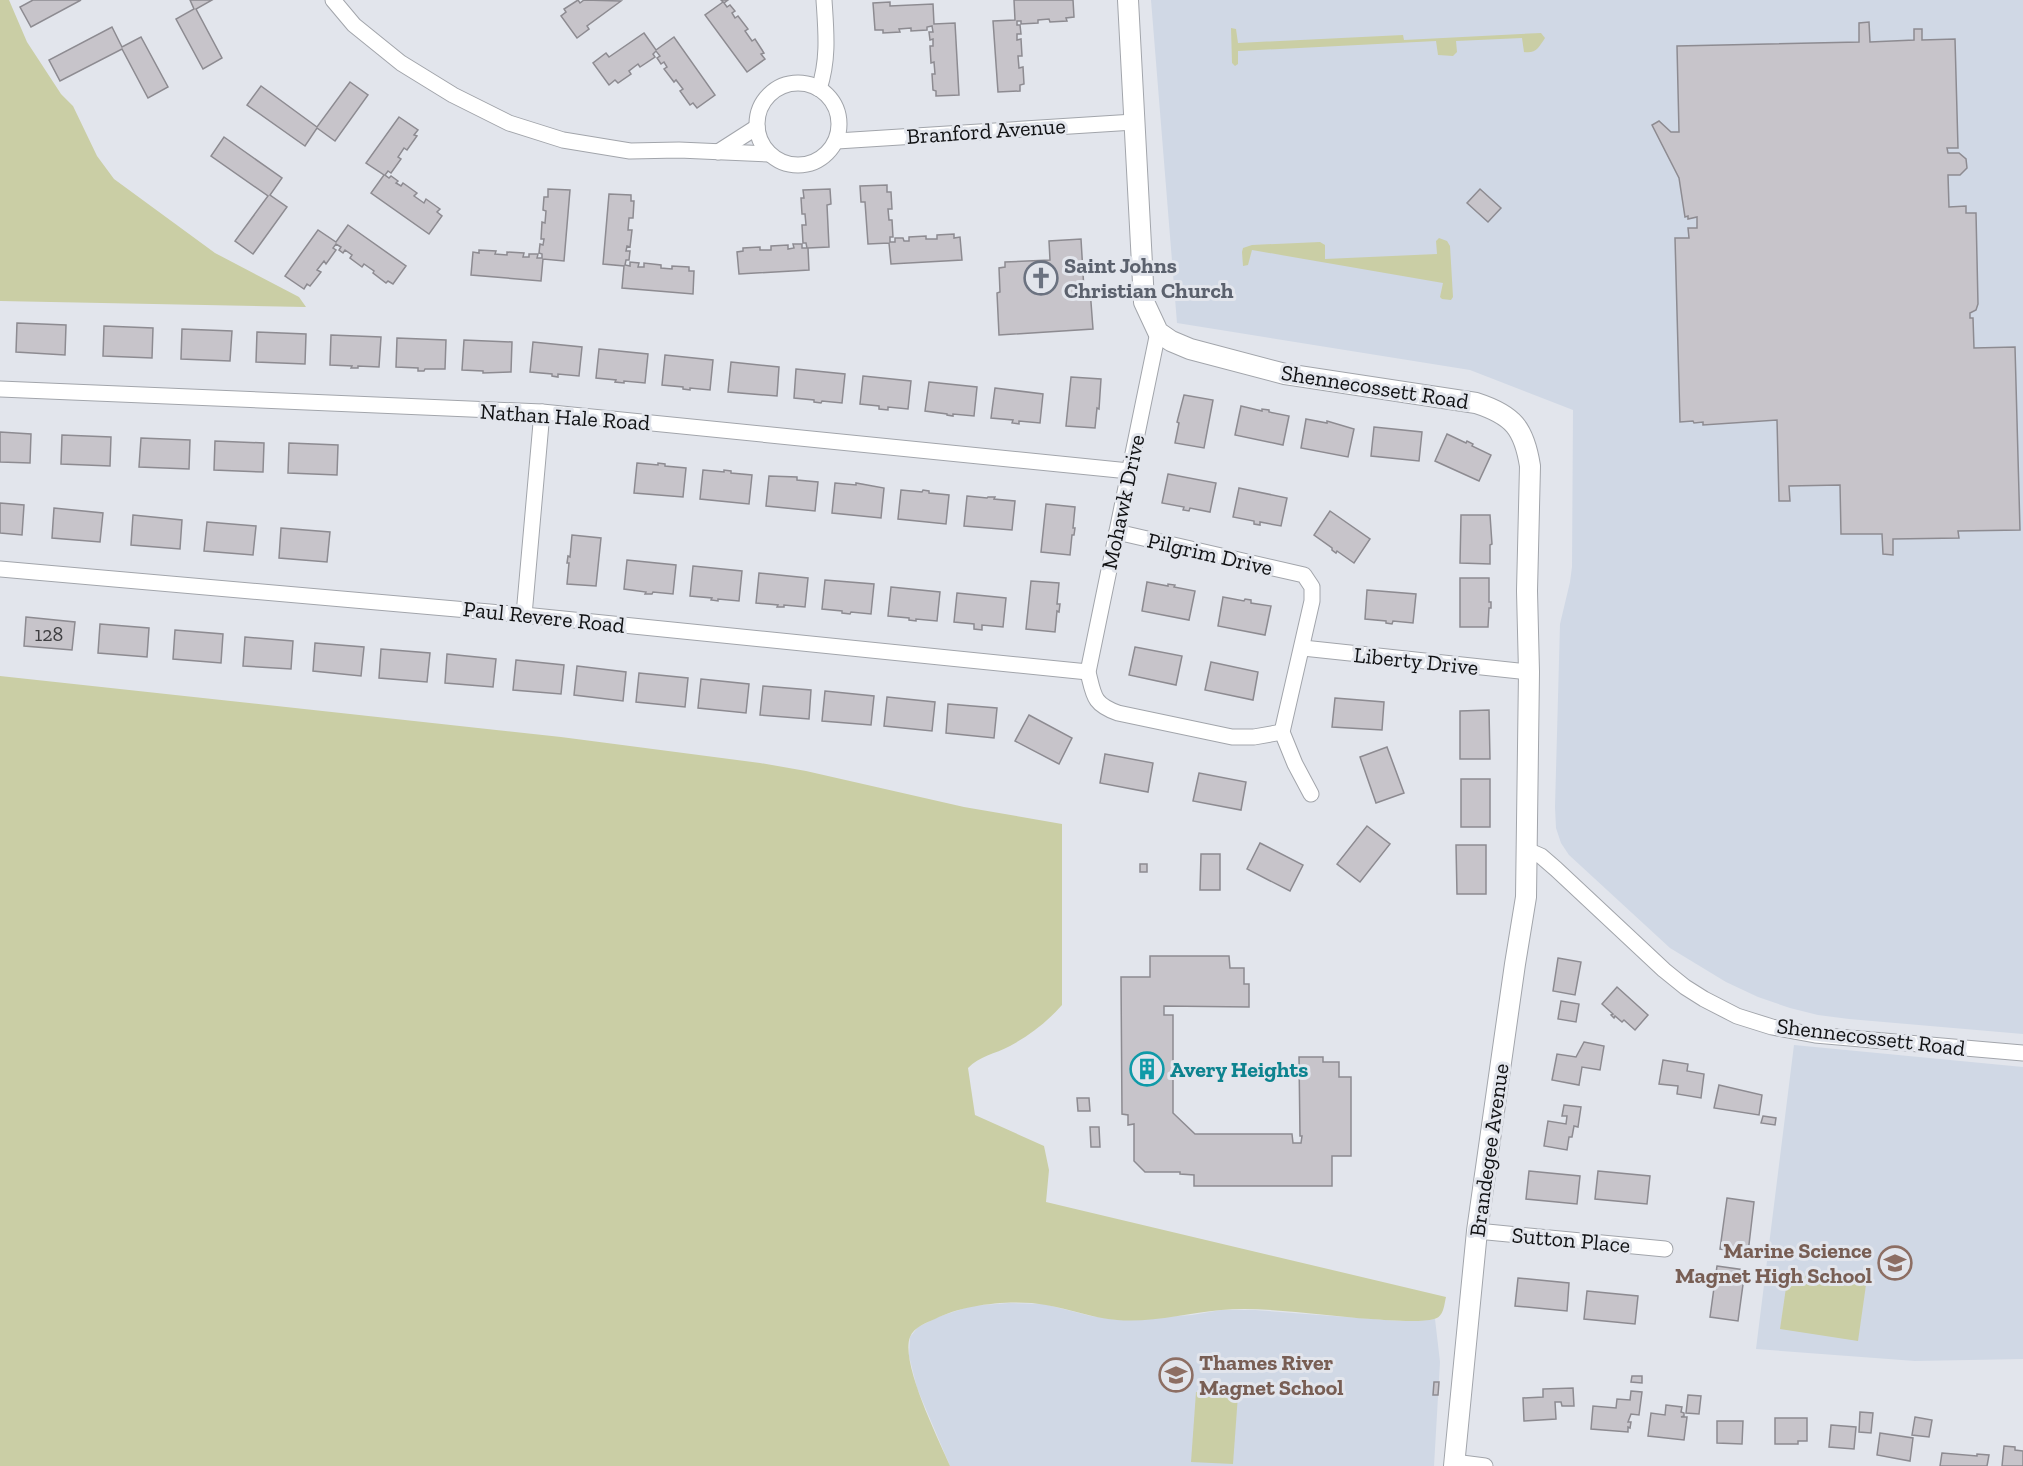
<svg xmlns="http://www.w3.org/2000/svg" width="2023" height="1466" viewBox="0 0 2023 1466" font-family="'Zilla Slab',serif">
<rect width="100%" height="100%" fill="#e2e5ec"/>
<g fill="#d0d8e5">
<path d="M1151,0H2023V1034L1849,1019L1818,1015L1790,1008L1758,997L1726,982L1670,948L1569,855L1561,843L1556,828L1555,807L1560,624L1570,582L1572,567L1573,410L1470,370L1177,323Z"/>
<path d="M1794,1045L2023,1067V1359L1915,1361L1756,1349Z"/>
<path d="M1009,1303L1044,1304L1091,1316L1118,1320L1192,1315L1221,1310H1255L1399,1321L1435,1319L1440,1362L1434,1466H950L917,1388L909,1356L910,1337L918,1327L938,1317L971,1306Z"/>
</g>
<g fill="#cacea5">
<path d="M0,0H9L27,42L61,94L73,106L97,156L114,179L215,253L299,297L306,307L0,301Z"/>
<path d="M1231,28L1236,29L1238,43L1403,35L1404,40L1541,33L1545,38C1539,47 1536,54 1524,52L1522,38L1456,41L1457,52L1453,56L1438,55L1436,41L1238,51V64L1235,66L1232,63Z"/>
<path d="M1439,238L1447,241L1450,246L1453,297L1451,300L1442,299L1440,297L1443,283L1252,250L1248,265L1243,266L1242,252L1243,248L1252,245L1320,242L1325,245V259L1437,254L1436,241Z"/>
<path d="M0,676L561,737L760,763L806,771L964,807L1062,824V1005C1047,1022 1030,1035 1010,1046C995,1054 979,1056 968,1068L975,1115L1044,1146L1049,1170L1046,1202L1446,1297C1444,1305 1444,1317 1434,1319C1420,1323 1386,1320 1371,1319C1324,1316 1267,1306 1221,1310C1187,1313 1152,1323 1117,1320C1093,1318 1070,1309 1046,1305C1014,1299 964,1304 935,1319C926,1323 914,1327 910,1337C900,1363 939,1440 950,1466H0Z"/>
<path d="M1788,1274L1866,1285L1858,1341L1780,1329Z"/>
<path d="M1196,1392L1238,1395L1233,1464L1191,1462Z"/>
</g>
<g fill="#c7c4ca" stroke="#8d8b91" stroke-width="1.5">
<path d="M33,0H81L31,27L20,7Z"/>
<path d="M190,0H212L196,9L222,58L203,69L176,19L194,9Z"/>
<path d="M578,0L580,3L584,0L621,1L587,26L589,29L577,38L561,16L566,12L564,9Z"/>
<path d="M721,0H728L724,3L727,7L730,5L735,11L732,13L735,18L738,16L748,29L745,31L752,41L755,39L764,53L761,54L765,59L747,72L705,15L723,2Z"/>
<path d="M1014,0H1073L1074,17L1066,18L1067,21L1050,22L1049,19L1038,20V23L1021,24V21H1017V25H1020L1021,34H1017V40L1021,39L1022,56H1018L1019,68L1023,67L1024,84L1020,85V91L998,92L993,21L1015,20Z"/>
<path d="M890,2V6L933,4L934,24L955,23L959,95L936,96V91L933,90L932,74H935L934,62L931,63L930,46H933V39L930,40L929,32H933L932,26L927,27V30L911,31V28L899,29L900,32L883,33V30H875L873,3Z"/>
<path d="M1869,22L1870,42L1914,40V29H1922V40L1955,39L1958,148H1947L1948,153H1959L1966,159L1967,168L1960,175H1948L1949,207L1966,206V213H1976L1978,304L1976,310L1970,313V318H1973L1974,348L2015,347L2020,530L1958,531L1959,538L1893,539V555L1883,554L1882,534H1841L1840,485L1789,486L1790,501H1779L1777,420L1703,425V422L1694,423L1693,421L1680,422L1675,238H1689L1688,228H1697V217L1688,219V216L1685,217L1679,178L1652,125L1659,121L1671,132H1679L1677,46L1859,42V23Z"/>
<path d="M112,27L122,47L141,37L168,87L148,98L122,49L60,81L49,60Z"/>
<path d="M644,33L656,50L674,37L715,95L697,108L693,103L690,105L680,91L683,89L676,80L674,82L664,69L667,67L664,62L661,64L657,58L660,56L656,51L653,54L655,57L640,67L638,64L629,71L631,74L618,83L615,80L609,85L593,63L606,53L609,57Z"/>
<path d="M350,82L368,95L335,141L317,128L305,146L247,105L261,86L317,127Z"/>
<path d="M399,117L418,130L414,135L417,136L407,150L404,148L398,157L401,159L391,173L388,171L385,175L389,178L391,176L398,181L396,183L401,186L403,183L417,193L414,196L424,203L426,199L440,209L437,212L442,216L429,234L371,193L384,175L366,163Z"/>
<path d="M224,137L282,178L270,195L287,207L253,254L235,241L268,196L211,156Z"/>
<path d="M887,185V192H891L892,209H888L889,220H892L893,237H890V242H895V238H903L904,241H909V237L926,236V239H937V235L954,234V238L960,237L962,260L891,264L889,243L868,244L865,202H861L860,186Z"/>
<path d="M548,189L570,190L564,261L543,259L541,281L471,275L473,252L479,253V250L496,251L495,254L507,255V252L524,253L523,257H529V254H538L537,258H542V254L539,253L540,244L543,245L544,239H541L542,222L545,223L546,211L543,210L544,197H548Z"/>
<path d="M830,189L831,204L827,205L829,247L808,248L809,270L739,274L737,252L743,251V248L760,247V250H771V246L788,245V249L794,248L793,244H802V248H807L806,243H803L802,225H806L805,214H802L801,198H804L803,190Z"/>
<path d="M1480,189L1501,208L1488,222L1467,203Z"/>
<path d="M609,194L631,195V201H634L633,218H629L628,230H632L630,247L627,246L626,251H630L629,260H626L625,265L630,266V262L639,263L638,267H644V263L661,265V268L672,269V266L689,267V271H694L693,294L622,288L624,266L603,264Z"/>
<path d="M348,225L406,266L393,284L388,281L386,283L373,273L374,271L364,264L362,267L350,258L352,255L345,250L343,253L339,250L341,247L336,244L333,248L336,250L326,264L324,261L317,270L321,272L310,286L307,284L304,289L285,276L318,230L336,242Z"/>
<path d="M1081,239L1084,290L1090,289L1093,329L999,335L997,293L1000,292L999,268L1005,267V262L1050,260L1049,241Z"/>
<path d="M17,323L66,325L65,355L16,352Z"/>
<path d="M104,326L153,328L152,358L103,356Z"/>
<path d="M182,329L232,331L230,361L181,359Z"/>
<path d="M257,332L306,334L305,364L256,362Z"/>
<path d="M331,335L381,337L379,367L358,366V368H351L352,366L330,365Z"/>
<path d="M397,338L446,340L445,369H425L424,371H418V368L396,367Z"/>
<path d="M464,340L512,342L511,372L483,373V371L462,370Z"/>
<path d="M533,342L582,347L579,376L558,374V377L552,376V374L530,372Z"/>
<path d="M599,349L648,354L645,383L624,381V383L615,382L616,380L596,378Z"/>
<path d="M665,355L713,360L710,390L690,388V390L683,389V387L662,385Z"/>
<path d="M731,362L779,367L777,396L728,392Z"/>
<path d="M796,369L845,374L842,403L822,401L821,403L814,402V400L794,398Z"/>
<path d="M863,376L911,381L908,409L888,407V410L879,409V406L860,404Z"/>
<path d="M1071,377L1101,379L1099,409L1097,408L1095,428L1066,426Z"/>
<path d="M929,382L977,387L974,416L953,414V416L947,415V414L925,411Z"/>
<path d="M995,388L1043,394L1040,423L1019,421V424L1012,423L1013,420L991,418Z"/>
<path d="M1184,395L1213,400L1204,448L1175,443L1179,423L1177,422Z"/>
<path d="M1241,406L1262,411V409L1269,410V412L1289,416L1283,445L1235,435Z"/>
<path d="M1306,419L1327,423V421L1354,429L1348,457L1301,448Z"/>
<path d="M1374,427L1422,432L1419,461L1371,456Z"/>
<path d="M0,432L31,434L30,463L0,462Z"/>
<path d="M1447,434L1466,443L1467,441L1473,444L1472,446L1491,455L1479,481L1435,461Z"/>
<path d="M62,435L111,437L110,466L61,464Z"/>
<path d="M141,438L190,440L189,469L139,467Z"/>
<path d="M215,441L264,443L263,472L214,470Z"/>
<path d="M289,443L338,445L337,475L288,473Z"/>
<path d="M637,463L658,465V463L665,464V466L686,468L683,497L634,493Z"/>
<path d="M703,470L724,472V470L731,471V473L752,475L749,504L700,499Z"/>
<path d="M1168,474L1216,483L1210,512L1190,508L1189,511L1183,510L1184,507L1162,503Z"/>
<path d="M769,476L797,477V480L818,482L815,511L766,506Z"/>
<path d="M835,483L856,485V483L884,488L881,518L832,513Z"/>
<path d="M1239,488L1287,498L1281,526L1260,522V525L1254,524V521L1233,517Z"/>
<path d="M901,490L922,492L923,490L929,491V493L949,495L946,524L898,519Z"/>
<path d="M967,496L987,498L988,497H995L994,499L1015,501L1012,530L964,526Z"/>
<path d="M0,503L24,505L22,535L0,533Z"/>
<path d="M1046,504L1075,507L1073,528H1075L1074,535H1072L1070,555L1041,552Z"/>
<path d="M54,508L103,513L100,542L52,538Z"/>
<path d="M1330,511L1370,539L1354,563L1337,551L1336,553L1332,550V548L1314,535Z"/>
<path d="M133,515L182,520L180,549L131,545Z"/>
<path d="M1461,515H1490L1492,544L1490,545V564L1460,563Z"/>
<path d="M207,522L256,526L253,555L204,551Z"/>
<path d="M281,528L330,532L327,562L279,558Z"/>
<path d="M572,535L601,538L596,586L567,584L569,563H567L568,556L570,557Z"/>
<path d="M627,560L676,565L673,594L653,592L652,594H645L646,592L624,589Z"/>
<path d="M693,566L742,571L739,601L718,599V601L711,600L712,598L690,596Z"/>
<path d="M759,573L808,578L805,607L784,605V607H777L778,605L756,603Z"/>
<path d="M1460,578H1489V602H1491V608H1489L1488,627H1460Z"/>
<path d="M825,580L874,584L871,614L851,612L850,614L842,613V611L822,609Z"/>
<path d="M1031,581L1059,583L1057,604H1060L1059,612L1057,611L1055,632L1026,629Z"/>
<path d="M1147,582L1168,586V584L1175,585L1174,587L1195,591L1189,620L1142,611Z"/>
<path d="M891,587L940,592L937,621L916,619V621L909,620V618L888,616Z"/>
<path d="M1367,590L1416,594L1413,623L1393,621L1392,624L1386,623V621L1365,619Z"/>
<path d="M957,593L1006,598L1003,627L982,625V630L974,629V624L954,622Z"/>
<path d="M1223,597L1244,601L1245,599L1251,600V603L1271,606L1265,635L1218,626Z"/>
<path d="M26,617L75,622L72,650L24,646Z"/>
<path d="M100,624L149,628L147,657L98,653Z"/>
<path d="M175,630L223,634L221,663L173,659Z"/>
<path d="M245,637L293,641L291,669L243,666Z"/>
<path d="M315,643L364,647L361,676L313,671Z"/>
<path d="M1135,647L1182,656L1176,685L1129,675Z"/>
<path d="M381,649L430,653L427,682L379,678Z"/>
<path d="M447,654L496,659L493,687L445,683Z"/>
<path d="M516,660L564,665L561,694L513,690Z"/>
<path d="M1211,662L1258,672L1253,700L1205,690Z"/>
<path d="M577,666L626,672L623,701L574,695Z"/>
<path d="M639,673L688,678L685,707L636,702Z"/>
<path d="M701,679L749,684L746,713L698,708Z"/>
<path d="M763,686L811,690L809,719L760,715Z"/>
<path d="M825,691L874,696L871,725L822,721Z"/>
<path d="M887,697L935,702L932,731L884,726Z"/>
<path d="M1335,698L1384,702L1382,730L1332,727Z"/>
<path d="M948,704L997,708L994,738L946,733Z"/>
<path d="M1489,710L1490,759H1460V711Z"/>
<path d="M1029,715L1072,738L1059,764L1015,741Z"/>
<path d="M1387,747L1404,793L1376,803L1360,757Z"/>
<path d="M1105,754L1153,763L1148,792L1100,783Z"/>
<path d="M1199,773L1246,782L1241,810L1193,801Z"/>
<rect x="1461" y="779" width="29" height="48"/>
<path d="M1367,826L1390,844L1360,882L1337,864Z"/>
<path d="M1260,843L1303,865L1290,891L1247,869Z"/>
<path d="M1456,845H1486V894H1457Z"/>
<path d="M1201,854H1220V890H1200Z"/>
<rect x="1140" y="864" width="7" height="8"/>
<path d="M1150,956H1229L1230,968H1244V984H1249V1007L1164,1006V1015H1173V1113L1195,1134H1292L1293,1143H1301L1302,1136H1300L1299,1057H1323V1062H1339V1077H1351V1156H1332V1186H1194V1175L1180,1174V1172H1145L1134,1161V1124L1128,1125V1115L1122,1114L1121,977H1150Z"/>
<path d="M1558,958L1581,962L1575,995L1553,991Z"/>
<path d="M1617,987L1648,1015L1635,1030L1624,1020L1622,1022L1615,1016L1614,1018L1611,1015L1613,1014L1602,1004Z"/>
<path d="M1561,1001L1579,1004L1576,1022L1558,1019Z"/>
<path d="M1584,1042L1604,1046L1600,1070L1582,1067L1579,1085L1552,1080L1557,1054L1576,1057Z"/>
<path d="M1663,1060L1688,1064L1687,1071L1704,1074L1701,1098L1677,1094L1678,1086L1659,1084Z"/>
<path d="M1719,1085L1762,1095L1759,1115L1714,1108Z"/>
<path d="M1077,1098H1089L1090,1111H1078Z"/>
<path d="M1564,1105L1581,1107L1578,1127L1574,1126L1572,1137H1569L1567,1150L1544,1146L1548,1121L1566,1124L1567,1116H1562Z"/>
<path d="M1763,1116L1776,1118L1775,1125L1761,1123Z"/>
<path d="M1090,1127H1099L1100,1147H1091Z"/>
<path d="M1529,1171L1580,1176L1577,1204L1526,1199Z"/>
<path d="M1598,1171L1650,1176L1647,1204L1595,1199Z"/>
<path d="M1727,1198L1754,1202L1748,1253L1720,1249Z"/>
<path d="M1717,1266L1745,1270L1738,1321L1710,1317Z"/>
<path d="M1518,1278L1569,1283L1567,1311L1515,1306Z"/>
<path d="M1587,1291L1638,1296L1635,1324L1584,1319Z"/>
<path d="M1632,1376H1642V1383L1631,1382Z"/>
<path d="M1434,1382H1439L1438,1395H1433Z"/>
<path d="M1573,1388L1574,1406H1562L1561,1402H1555L1556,1419L1524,1421L1523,1398L1543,1397V1389Z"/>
<path d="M1631,1391L1642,1392L1639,1415L1631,1414L1628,1422H1631L1630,1428L1628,1427V1432L1591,1429L1593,1406L1616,1408L1617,1399L1630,1400Z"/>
<path d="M1688,1395L1701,1396L1699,1414L1686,1413Z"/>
<path d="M1666,1405L1682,1407L1681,1412L1684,1413V1416L1681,1417H1687L1684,1440L1648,1436L1651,1413L1665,1415Z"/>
<path d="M1860,1412L1873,1413L1871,1433L1859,1432Z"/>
<path d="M1915,1417L1932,1420L1929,1437L1912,1435Z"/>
<path d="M1775,1418H1807V1441H1798V1444H1775Z"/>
<path d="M1717,1421H1743L1742,1444L1717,1443Z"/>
<path d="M1831,1425L1856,1427L1854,1449L1829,1447Z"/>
<path d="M1880,1433L1913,1438L1910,1461L1877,1455Z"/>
<path d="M2004,1446L2015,1447V1450L2023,1451V1466H2002Z"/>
<path d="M1942,1453L1977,1456V1454L1989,1455L1987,1466H1940Z"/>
</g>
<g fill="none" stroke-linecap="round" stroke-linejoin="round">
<defs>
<g id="minor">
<path d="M333,0L354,25L401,63L453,95L509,123L563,140L630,151L679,150L769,154"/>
<circle cx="798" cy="124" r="41"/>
<path d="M819,89C829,59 826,31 824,0"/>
<path d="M837,141L1134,122"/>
<path d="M718,152L757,127"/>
<path d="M1158,332L1088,672C1094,696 1093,704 1118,713L1232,737H1254L1282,732"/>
<path d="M0,389L542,412L1129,471"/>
<path d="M1117,532L1304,575L1312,587V601L1282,732L1295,764L1311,794"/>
<path d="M0,569L524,615L1088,672"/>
<path d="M524,615L542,412"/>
<path d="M1303,648L1529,672"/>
<path d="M1527,850L1541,856L1556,869L1664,970L1685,987L1704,999L1737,1016L1772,1027L1815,1035L2023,1053"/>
<path d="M1477,1231L1665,1249"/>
<path d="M1454,1462L1485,1466"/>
</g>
<path id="tertiary" d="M1128,0L1144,302L1158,332L1171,341L1190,349L1285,374L1476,403C1513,415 1524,428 1530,466L1527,591L1529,672L1526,897L1515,964L1477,1231L1454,1466"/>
</defs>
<use href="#minor" stroke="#a2a5ab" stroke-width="17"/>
<use href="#tertiary" stroke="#a2a5ab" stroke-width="22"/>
<use href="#minor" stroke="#fff" stroke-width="15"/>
<use href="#tertiary" stroke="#fff" stroke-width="20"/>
</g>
<defs>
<symbol id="church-ring" viewBox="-11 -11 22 22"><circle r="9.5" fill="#e2e5ec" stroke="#6b7280" stroke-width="1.5"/><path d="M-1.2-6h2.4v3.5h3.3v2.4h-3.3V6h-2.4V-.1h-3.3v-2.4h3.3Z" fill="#6b7280"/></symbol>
<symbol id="building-ring" viewBox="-11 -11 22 22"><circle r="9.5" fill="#e2e5ec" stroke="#0f9aa8" stroke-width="1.5"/><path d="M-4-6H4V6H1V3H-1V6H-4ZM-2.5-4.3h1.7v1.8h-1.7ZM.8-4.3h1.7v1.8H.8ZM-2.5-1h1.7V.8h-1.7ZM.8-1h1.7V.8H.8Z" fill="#0f9aa8"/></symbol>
<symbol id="school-ring" viewBox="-11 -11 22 22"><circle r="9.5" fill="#e2e5ec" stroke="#8d6e63" stroke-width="1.5"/><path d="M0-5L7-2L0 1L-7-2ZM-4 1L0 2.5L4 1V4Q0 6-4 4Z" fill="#8d6e63"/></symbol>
</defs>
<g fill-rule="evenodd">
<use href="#church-ring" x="1022" y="259" width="38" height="38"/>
<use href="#building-ring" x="1128" y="1050" width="38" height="38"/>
<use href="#school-ring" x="1876" y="1244" width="38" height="38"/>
<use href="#school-ring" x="1157" y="1356" width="38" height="38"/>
</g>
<g text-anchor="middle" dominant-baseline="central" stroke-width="6" stroke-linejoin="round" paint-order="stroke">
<g font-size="20" fill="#3e3e41">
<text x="49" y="634">128</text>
</g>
<g font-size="22" fill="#101113" stroke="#e2e5ec">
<text transform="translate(986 131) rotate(-4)">Branford Avenue</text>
<text transform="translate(1375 387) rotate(9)">Shennecossett Road</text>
<text transform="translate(565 417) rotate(4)">Nathan Hale Road</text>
<text transform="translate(1123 502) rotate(-78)">Mohawk Drive</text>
<text transform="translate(1210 554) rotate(13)">Pilgrim Drive</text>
<text transform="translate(544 617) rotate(6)">Paul Revere Road</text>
<text transform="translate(1416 661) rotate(6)">Liberty Drive</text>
<text transform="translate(1871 1037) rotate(7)">Shennecossett Road</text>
<text transform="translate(1489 1150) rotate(-82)">Brandegee Avenue</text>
<text transform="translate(1571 1240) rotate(5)">Sutton Place</text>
</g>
<g font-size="22" font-weight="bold" fill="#5b616d" stroke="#e2e5ec" text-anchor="start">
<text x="1064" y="265">Saint Johns<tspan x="1064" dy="25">Christian Church</tspan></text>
</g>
<g font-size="22" font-weight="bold" fill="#0d838f" stroke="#e2e5ec" text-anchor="start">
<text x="1170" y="1069">Avery Heights</text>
</g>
<g font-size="22" font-weight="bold" fill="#785e54" stroke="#e2e5ec" text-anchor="end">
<text x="1872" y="1250">Marine Science<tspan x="1872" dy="25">Magnet High School</tspan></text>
<text x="1199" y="1362" text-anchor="start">Thames River<tspan x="1199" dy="25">Magnet School</tspan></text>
</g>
</g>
</svg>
